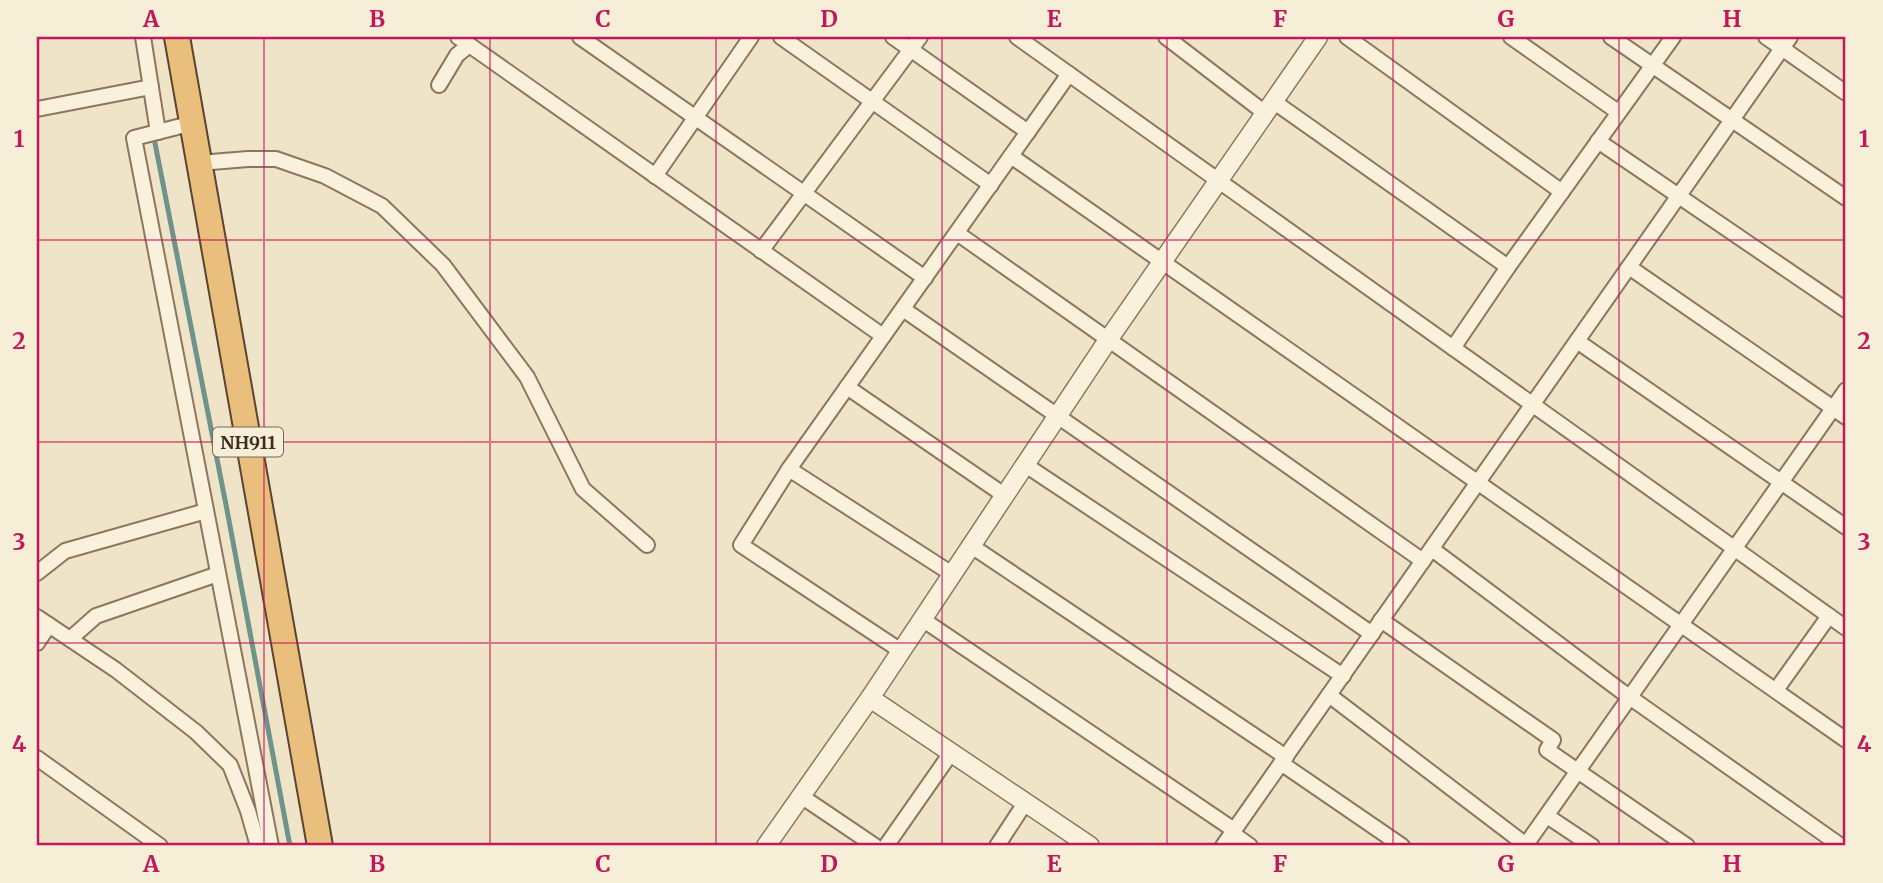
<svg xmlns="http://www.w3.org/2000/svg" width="1883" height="883" viewBox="0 0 1883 883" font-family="Merriweather,serif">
<rect width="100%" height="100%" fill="#f0e4c8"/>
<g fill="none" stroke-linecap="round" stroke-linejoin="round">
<path stroke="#6f938a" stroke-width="5" d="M153,133L227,510L290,846"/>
<defs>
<g id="minor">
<path d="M143,37L158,132"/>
<path d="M458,37L883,336"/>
<path d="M580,37L925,278"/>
<path d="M781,37L991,185"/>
<path d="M893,37L1028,132"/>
<path d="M1017,37L1846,628"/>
<path d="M1166,37L1265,113"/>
<path d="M1347,37L1562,192"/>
<path d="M1511,37L1618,112"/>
<path d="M1611,37L1846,198"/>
<path d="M1766,37L1846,93"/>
<path d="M439,85L457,55L468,46"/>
<path d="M1273,101L1508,267"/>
<path d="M37,109L151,87"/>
<path d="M193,123L134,138L271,846"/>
<path d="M1598,141L1846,310"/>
<path d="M1011,156L1846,740"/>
<path d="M199,163L248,159H276L325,176L382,206L443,265L527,377L583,489L647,545"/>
<path d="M655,176L751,37"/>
<path d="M957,233L1423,561"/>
<path d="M761,251L920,37"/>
<path d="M1629,267L1846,417"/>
<path d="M903,309L1372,634"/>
<path d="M1577,341L1846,527"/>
<path d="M1453,348L1508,267L1673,37"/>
<path d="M847,387L1004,495"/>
<path d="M1024,464L1343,676"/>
<path d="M789,469L952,574"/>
<path d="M970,545L1286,757"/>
<path d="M1432,549L1621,691L1841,846"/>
<path d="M37,573L65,551L206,511"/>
<path d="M37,617L116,670L196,732L230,765L248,811L258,846"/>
<path d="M922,619L1234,830"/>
<path d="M1381,620L1553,740L1547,750L1687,846"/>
<path d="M70,639L96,616L218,574"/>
<path d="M37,643L49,625"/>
<path d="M901,651L741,545L789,469L1069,74"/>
<path d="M1776,690L1829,616"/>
<path d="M1329,695L1526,845"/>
<path d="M37,758L160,846"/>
<path d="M1281,763L1402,846"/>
<path d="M801,796L875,846"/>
<path d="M1547,816L1592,846"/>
<path d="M1232,833L1250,846"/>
<path d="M886,846L951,753"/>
<path d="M997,846L1025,803"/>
<path d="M1223,846L1790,37"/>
<path d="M1525,846L1846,390"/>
</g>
<g id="tertiary">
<path d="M870,698L1090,846"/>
<path d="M766,846L870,698L1108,340L1318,37"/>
</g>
<path id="trunk" d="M177,37L320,846"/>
</defs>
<use href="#minor" stroke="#8d765c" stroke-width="18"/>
<use href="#tertiary" stroke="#8d765c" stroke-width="21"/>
<use href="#trunk" stroke="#5b4430" stroke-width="28"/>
<use href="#minor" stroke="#faf1dc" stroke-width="14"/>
<use href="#tertiary" stroke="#faf1dc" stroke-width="18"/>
<use href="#trunk" stroke="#eabe7c" stroke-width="24"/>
</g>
<path fill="none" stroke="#c2185b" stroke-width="2" stroke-opacity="0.55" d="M264,37V846M490,37V846M716,37V846M942,37V846M1167,37V846M1393,37V846M1619,37V846M37,240H1846M37,442H1846M37,643H1846"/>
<g text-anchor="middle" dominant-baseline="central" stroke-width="5" stroke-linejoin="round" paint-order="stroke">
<rect fill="#f7eed8" stroke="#756857" stroke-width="2" x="213" y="427.5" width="70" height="29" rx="5"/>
<g font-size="18" font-weight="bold" fill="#3d2e20">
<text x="248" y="442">NH911</text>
</g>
</g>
<rect width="1883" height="883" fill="none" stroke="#f7eed8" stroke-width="77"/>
<rect x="38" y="38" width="1806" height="806" fill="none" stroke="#c2185b" stroke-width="2.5"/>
<g font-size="23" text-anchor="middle" font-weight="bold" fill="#c2185b">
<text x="151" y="27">A</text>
<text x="377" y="27">B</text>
<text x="603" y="27">C</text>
<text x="829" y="27">D</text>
<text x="1054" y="27">E</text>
<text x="1280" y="27">F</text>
<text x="1506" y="27">G</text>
<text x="1732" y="27">H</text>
<text x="19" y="147">1</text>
<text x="1864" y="147">1</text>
<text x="19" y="349">2</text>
<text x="1864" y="349">2</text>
<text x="19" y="550">3</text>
<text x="1864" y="550">3</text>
<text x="19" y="752">4</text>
<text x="1864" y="752">4</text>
<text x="151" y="872">A</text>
<text x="377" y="872">B</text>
<text x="603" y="872">C</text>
<text x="829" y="872">D</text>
<text x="1054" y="872">E</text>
<text x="1280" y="872">F</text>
<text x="1506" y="872">G</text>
<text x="1732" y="872">H</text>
</g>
</svg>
